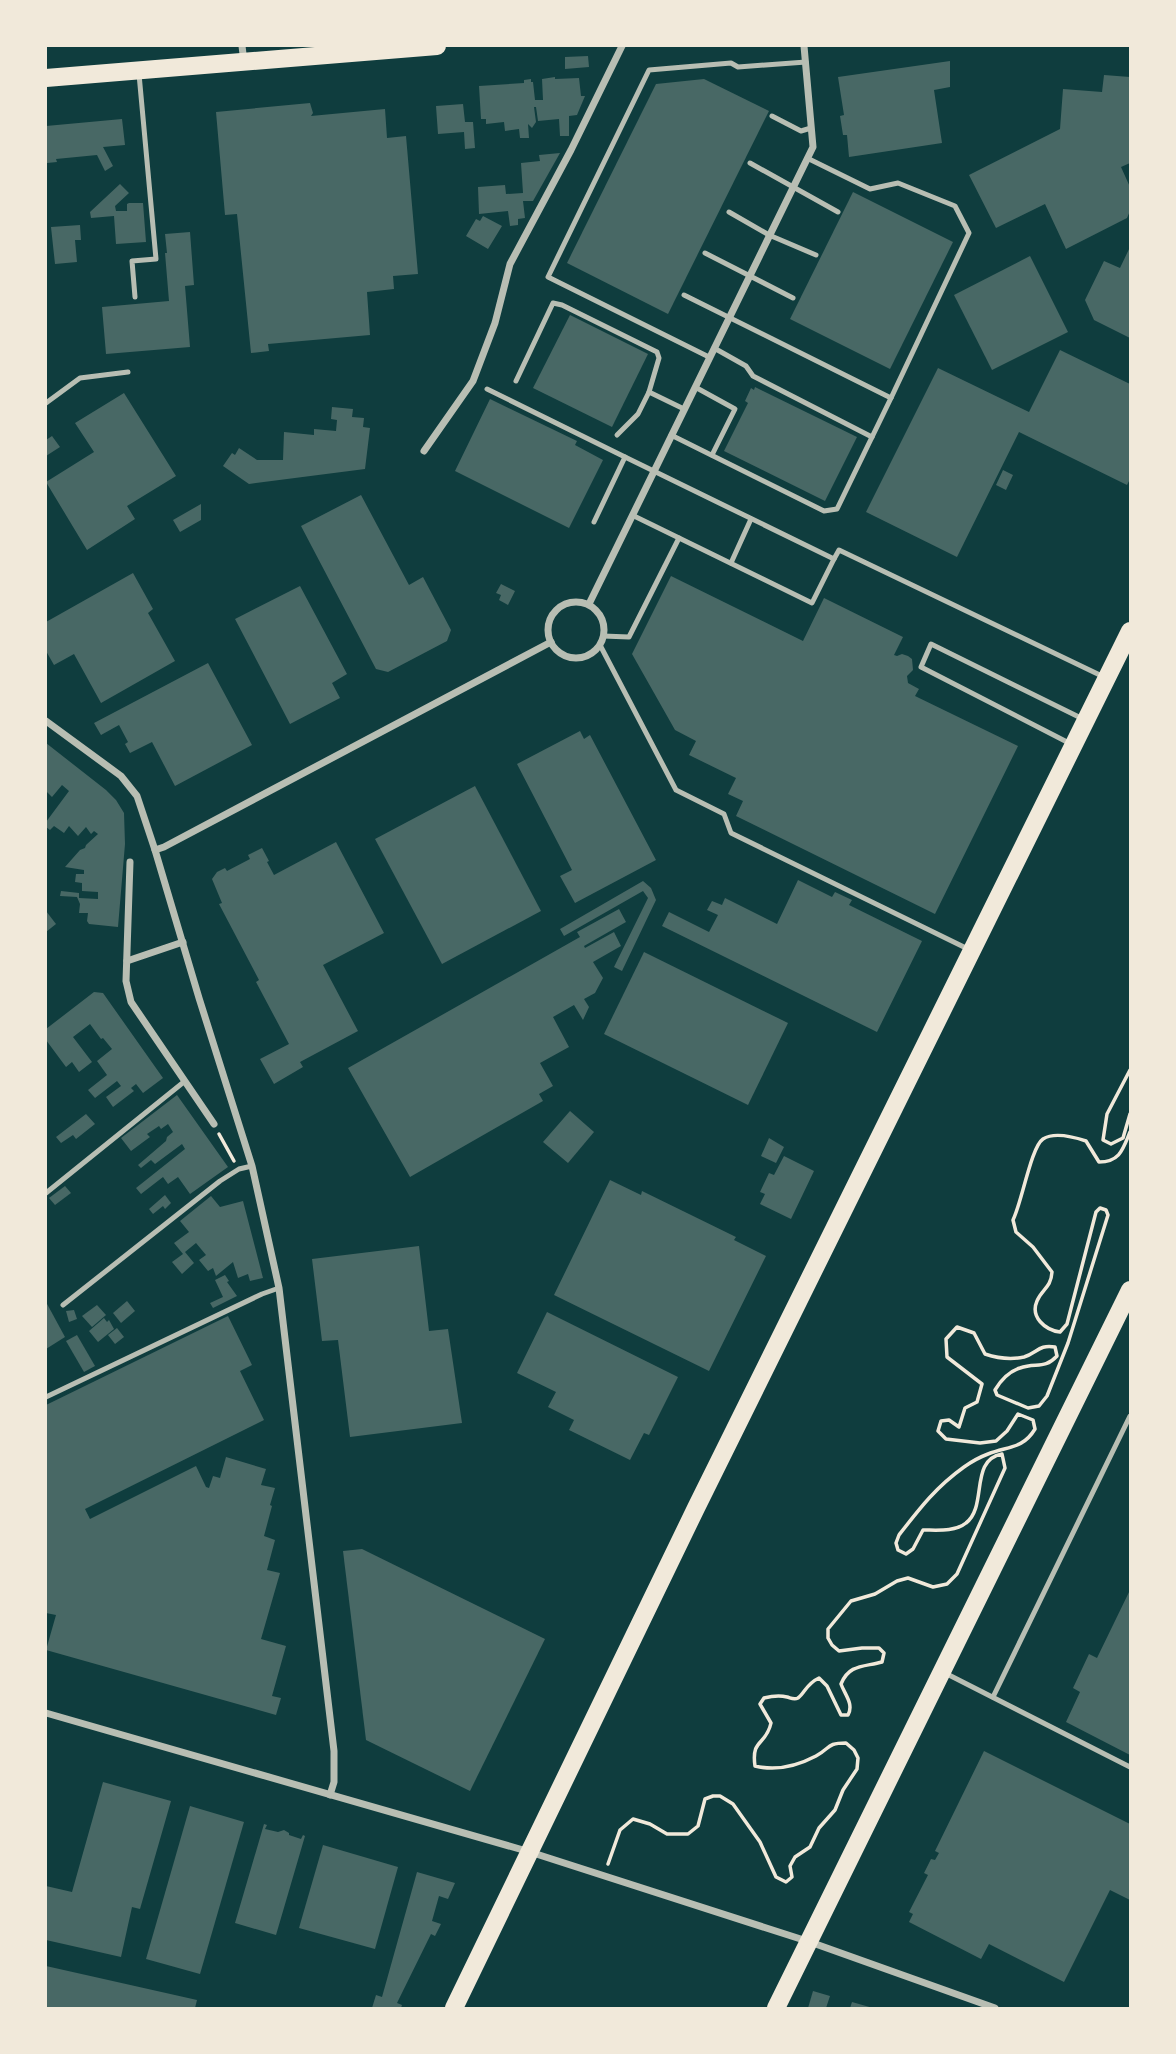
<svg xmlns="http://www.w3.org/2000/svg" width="1176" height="2054" viewBox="0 0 1176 2054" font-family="'Asap Condensed',sans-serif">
<rect width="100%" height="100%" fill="#0f3d3e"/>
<g fill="#486865">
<path d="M588,56L589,67L565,69V57Z"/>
<path d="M950,61V87L934,90L942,143L849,157L847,135H843L840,116L844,115L838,77Z"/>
<path d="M1104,75L1130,77V163L1121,167L1130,187V211L1127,218L1066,249L1045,204L996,228L969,175L1060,129L1063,89L1102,92Z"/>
<path d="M555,77V79L579,78L581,96H585L577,115L569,116V136H560L559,119L538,121L536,107H534L536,122L532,128L528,124L529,138H520L519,129L505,131L504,122L486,124V119H481L479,86L524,83V80L531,79V82H533L535,100H543L542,79Z"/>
<path d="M704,79L769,111L668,314L567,263L656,84Z"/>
<path d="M310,103L313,113L311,116L385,109L387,138L406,136L418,274L393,276L394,289L367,292L370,335L268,344L269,351L251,353L237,214L225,215L216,112Z"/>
<path d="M463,104L465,122H473L475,148L465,149L464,132L438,134L436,106Z"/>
<path d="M122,119L125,145L103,147L113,166L105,171L97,155L56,159L57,162L47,163L46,126Z"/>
<path d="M560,153L533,201H523L525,218L518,219V225L510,226L508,211L479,214L478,187L505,185L506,194L523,193L521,163L540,161L539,155Z"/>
<path d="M120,184L129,193L115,206L116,211H127V204L129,203H143L146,242L116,244L114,216L91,218L90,212Z"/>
<path d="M853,192L953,242L890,369L790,319Z"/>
<path d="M483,216L502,226L488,249L466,236L476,219L480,221Z"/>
<path d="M80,225L81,240H75L77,262L55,264L51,227Z"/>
<path d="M190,232L194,285L185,286L190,347L106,354L102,307L169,301L165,253H167L165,234Z"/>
<path d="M1130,247V338L1094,320L1085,300L1104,261L1120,268Z"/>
<path d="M1030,256L1068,332L992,370L954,295Z"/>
<path d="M570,315L648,354L612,427L533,388Z"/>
<path d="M1060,350L1130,384V479L1127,485L1019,432L957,557L866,512L938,368L1029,412Z"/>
<path d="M755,387L857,437L825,501L724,451L748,403L745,401L751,388L754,390Z"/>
<path d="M124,393L176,476L127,506L135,519L87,550L46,482L94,452L75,423Z"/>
<path d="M490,399L577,441L575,445L603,460L569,528L455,471Z"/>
<path d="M332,407L353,409L352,417L364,418L363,427L370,428L365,469L249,484L223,466L232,453L235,455L239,448L257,460H283L284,432L314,435V429L336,431L337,420L331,419Z"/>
<path d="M52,436L60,447L46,456V440Z"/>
<path d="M1003,470L1013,475L1006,490L996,485Z"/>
<path d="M361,495L409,585L423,577L451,630L447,641L388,672L376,669L301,526Z"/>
<path d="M201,504V520L180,532L173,520Z"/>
<path d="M133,573L153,609L148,613L175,661L101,703L74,654L54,665L46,651V622Z"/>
<path d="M671,576L803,641L824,598L903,637L894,655L897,656L902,654L908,656L912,659L913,670L907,676L908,683L919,689L915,696L1018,746L935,914L736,816L743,801L728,794L736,778L689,755L696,741L675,730L632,654Z"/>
<path d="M501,584L515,591L508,605L499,600L501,595L496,593Z"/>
<path d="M300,586L347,674L332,683L340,698L290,724L235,619Z"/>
<path d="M208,663L252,745L175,786L152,742L130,753L125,744L128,742L119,725L101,735L94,723Z"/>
<path d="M580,731L584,739L590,735L656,860L575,903L560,876L572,870L517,764Z"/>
<path d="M46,743L106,790L116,800L124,813L125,844L118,927L89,924L87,921L88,913H79L80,904L77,897L60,896L61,891L79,893V898L98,899V892L82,891V883L75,882L76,874H84V870L65,867L80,850L85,848L86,845L98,834L94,831L91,834L86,827L78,836L69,826L64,833L54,826L50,830L46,827V822L69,791L62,785L52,797L46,791Z"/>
<path d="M475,786L541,911L442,964L375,839Z"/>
<path d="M336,842L384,933L323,965L358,1031L300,1062L303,1067L274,1084L260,1059L289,1044L256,982L259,980L219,904L222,903L212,879L217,872L225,868L227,871L250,859L248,855L262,848L269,861L267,862L274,875Z"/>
<path d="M798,880L832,897L835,892L852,900L849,905L922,941L877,1032L662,926L669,912L709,932L718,915L707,910L712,901L722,905L725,898L777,924Z"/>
<path d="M643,881L651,888L656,900L622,971L614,967L648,898L643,891L564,936L560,929Z"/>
<path d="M619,909L626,922L584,946L585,948L614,932L621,946L593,962L603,978L595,993L584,999L589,1007L583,1020L574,1005L553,1017L569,1047L540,1063L553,1086L539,1094L543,1101L410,1177L348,1068L580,937L577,932Z"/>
<path d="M46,911L56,924L46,932Z"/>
<path d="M644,952L788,1023L748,1105L604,1034Z"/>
<path d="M94,992L103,993L163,1078L143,1093L136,1084L131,1088L134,1091L113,1107L106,1097L121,1086L117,1081L95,1098L88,1090L107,1075L97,1061L112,1049L103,1038L101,1039L90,1024L73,1037L92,1062L79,1072L72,1062L66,1067L46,1040V1029Z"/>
<path d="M177,1095L228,1167L190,1194L178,1177L168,1184L163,1177L141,1194L136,1188L185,1149L182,1144L155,1164L151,1160L141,1168L138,1165L166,1141L167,1137L173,1132L168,1124L161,1129L159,1126L147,1134L150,1137L131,1151L121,1138Z"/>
<path d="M570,1111L594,1132L568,1163L543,1142Z"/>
<path d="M86,1114L95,1124L76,1139L73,1135L61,1143L56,1137Z"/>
<path d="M769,1138L784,1147L776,1163L761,1156Z"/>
<path d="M784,1156L814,1171L791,1219L760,1204L765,1194L760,1192L769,1173L774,1175Z"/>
<path d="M610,1180L641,1195L642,1191L736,1237L734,1240L766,1256L709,1371L554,1295Z"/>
<path d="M65,1186L71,1193L55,1205L49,1198Z"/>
<path d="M165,1195L171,1203L165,1209L163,1206L153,1214L149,1209Z"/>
<path d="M211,1196L220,1207L243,1201L263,1278L250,1281L248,1274L238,1278L233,1262L216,1276L213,1268L208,1271L199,1260L206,1255L196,1243L185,1252L194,1263L182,1274L172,1262L183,1254L174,1243L189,1232L180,1221Z"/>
<path d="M419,1246L429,1331L448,1329L462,1423L350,1437L338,1340L322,1341L312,1259Z"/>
<path d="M225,1275L229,1281L227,1282L237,1296L213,1308L210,1303L223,1297L215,1280Z"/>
<path d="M127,1301L135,1311L121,1323L113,1313Z"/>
<path d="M46,1302L65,1337L46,1349Z"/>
<path d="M97,1305L106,1315L92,1327L82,1316Z"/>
<path d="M74,1310L77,1319L69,1322L66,1311Z"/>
<path d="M547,1312L678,1377L649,1435L644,1433L630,1460L569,1430L574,1420L548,1407L556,1392L517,1373Z"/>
<path d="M228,1316L252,1365L240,1371L264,1420L85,1509L90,1519L196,1466L206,1487L209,1488L213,1476L220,1478L226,1457L266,1469L261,1485L275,1488L270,1505L272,1506L264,1536L275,1540L267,1570L280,1573L261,1639L286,1646L272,1696L281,1698L276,1715L46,1650L56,1615L46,1613V1405Z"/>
<path d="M104,1318L107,1322L109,1320L114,1329L98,1342L89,1331Z"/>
<path d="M117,1328L124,1337L115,1344L108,1335Z"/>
<path d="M77,1335L95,1366L84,1372L66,1341Z"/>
<path d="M362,1549L545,1639L470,1791L366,1740L343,1551Z"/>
<path d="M1130,1590V1755L1066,1722L1080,1692L1073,1688L1089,1654L1097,1658Z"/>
<path d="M984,1751L1130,1824V1900L1110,1890L1064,1982L989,1944L981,1959L909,1922L913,1914L909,1912L928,1875L924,1873L931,1859L935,1860L939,1853L935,1851Z"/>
<path d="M103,1782L171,1801L140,1909L132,1907L121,1957L46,1940V1886L72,1892Z"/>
<path d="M190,1806L244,1822L200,1974L146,1959Z"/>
<path d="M264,1824L267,1825L265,1829L278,1832L284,1830L289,1833V1835L301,1839L303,1835L305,1836L276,1935L235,1923Z"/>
<path d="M323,1845L398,1867L375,1949L299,1928Z"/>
<path d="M417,1872L455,1883L448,1899L439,1896L432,1921L441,1924L435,1936L431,1934L397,2003L402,2005L401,2008H372L376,1995L382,1997Z"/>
<path d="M46,1966L197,2000L195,2008H46Z"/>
<path d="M813,1991L830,1996L826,2008H808Z"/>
<path d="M852,2002L873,2008H850Z"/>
</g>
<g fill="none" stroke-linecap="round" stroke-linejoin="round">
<g stroke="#f1e9da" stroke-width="3.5">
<path d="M1130,1070L1107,1114L1103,1140L1111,1144L1123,1138L1130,1114"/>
<path d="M219,1134L234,1161"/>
<path d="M608,1864L620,1830L633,1819L650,1824L667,1834H688L698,1826L705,1799L713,1796H720L733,1804L760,1842L776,1877L786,1882L792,1877L790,1866L795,1857L810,1847L819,1828L835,1810L843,1790L857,1769L858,1758L854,1750L846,1743C826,1743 831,1748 816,1756C797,1766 775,1771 755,1766C751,1738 766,1746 771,1723L760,1704L764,1698C772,1696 779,1695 787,1697C791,1698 794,1700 798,1698C805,1693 806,1684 819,1678L827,1686L841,1715H848C854,1704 845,1695 841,1684C849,1664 864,1667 882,1662L884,1653L879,1648H862L839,1651L832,1645L828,1638V1629L851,1601L875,1594L897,1581L908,1578L933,1587L947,1584L957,1574L1005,1468L1002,1454C969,1460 988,1506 966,1523C955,1532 937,1530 923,1530L913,1549L906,1554L898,1550L896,1543L899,1535C920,1508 936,1487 964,1467C971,1462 980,1457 988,1454C1008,1446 1023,1449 1035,1429L1033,1420L1018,1414L1007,1431L996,1441L980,1443L946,1439L938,1431L941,1421L949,1420L959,1427L965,1408L977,1402L982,1384L947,1357L946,1339L957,1327L974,1333L985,1354C997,1358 1010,1360 1024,1357C1037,1353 1039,1344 1055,1347L1057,1356C1044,1370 1036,1362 1020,1368C1008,1372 1001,1380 995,1390L997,1395L1028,1408L1039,1406L1047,1396L1068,1343L1108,1215L1106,1210L1100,1208L1096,1212L1067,1324L1060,1332C1045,1330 1030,1317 1037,1301C1042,1289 1051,1288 1052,1272L1033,1247L1016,1232L1013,1220C1022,1202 1031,1147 1043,1139C1054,1132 1074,1137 1086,1141L1099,1162C1120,1162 1123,1149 1130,1132"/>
</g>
<g stroke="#b8beb3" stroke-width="5">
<path d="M772,116L801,131L811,128"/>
<path d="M750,163L838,212"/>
<path d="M729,212L769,235L816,255"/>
<path d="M705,253L793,298"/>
<path d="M684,295L891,398"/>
<path d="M135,297L132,261L156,259L139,74"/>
<path d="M714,348L746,366L753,376L872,437"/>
<path d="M709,357L548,277L649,70L731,63L738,67L806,62"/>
<path d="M516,381L553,303L562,305L657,352L659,358L649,392"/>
<path d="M695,387L735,409L712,455"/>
<path d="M487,389L625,457"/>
<path d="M46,403L80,378L128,372"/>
<path d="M617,435L638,414L649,392L684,409"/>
<path d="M671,435L824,511L837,509L891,398L969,233L955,206L898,183L870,189L807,158"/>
<path d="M594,522L625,457L834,559L812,603L632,515"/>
<path d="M834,559L839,550L1104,677"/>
<path d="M731,563L751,519"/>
<path d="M603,636L629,637L679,538"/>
<path d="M600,645L676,790L724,814L731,833L968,949"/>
<path d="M1069,743L921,667L931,644L1083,719"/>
<path d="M46,1193L185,1081"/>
<path d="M63,1305L220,1181L239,1169L252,1166"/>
<path d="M46,1397L262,1294L279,1288"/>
<path d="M945,1673L1130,1767"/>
<path d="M993,1697L1130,1416"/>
</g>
<g stroke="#b8beb3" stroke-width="7">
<path d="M242,46L244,62"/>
<path d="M424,451L473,381L495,323L510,264L571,150L622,46"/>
<circle cx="576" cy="630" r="28"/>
<path d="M589,604L813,147L804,46"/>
<path d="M46,721L121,776L137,796L155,850L199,998L252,1166L279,1288L334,1751V1782L330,1795"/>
<path d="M155,850L164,847L551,642"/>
<path d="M130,862L126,981L131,1002L214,1124"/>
<path d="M127,961L183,942"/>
<path d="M46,1713L530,1852L810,1942L995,2008"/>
</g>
<g stroke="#f1e9da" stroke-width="18">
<path d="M46,78L437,46"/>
<path d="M454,2008L696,1508L1130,631"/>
<path d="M776,2008L1130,1290"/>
</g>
</g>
<rect width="1176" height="2054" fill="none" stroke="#f1e9da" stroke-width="94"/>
</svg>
